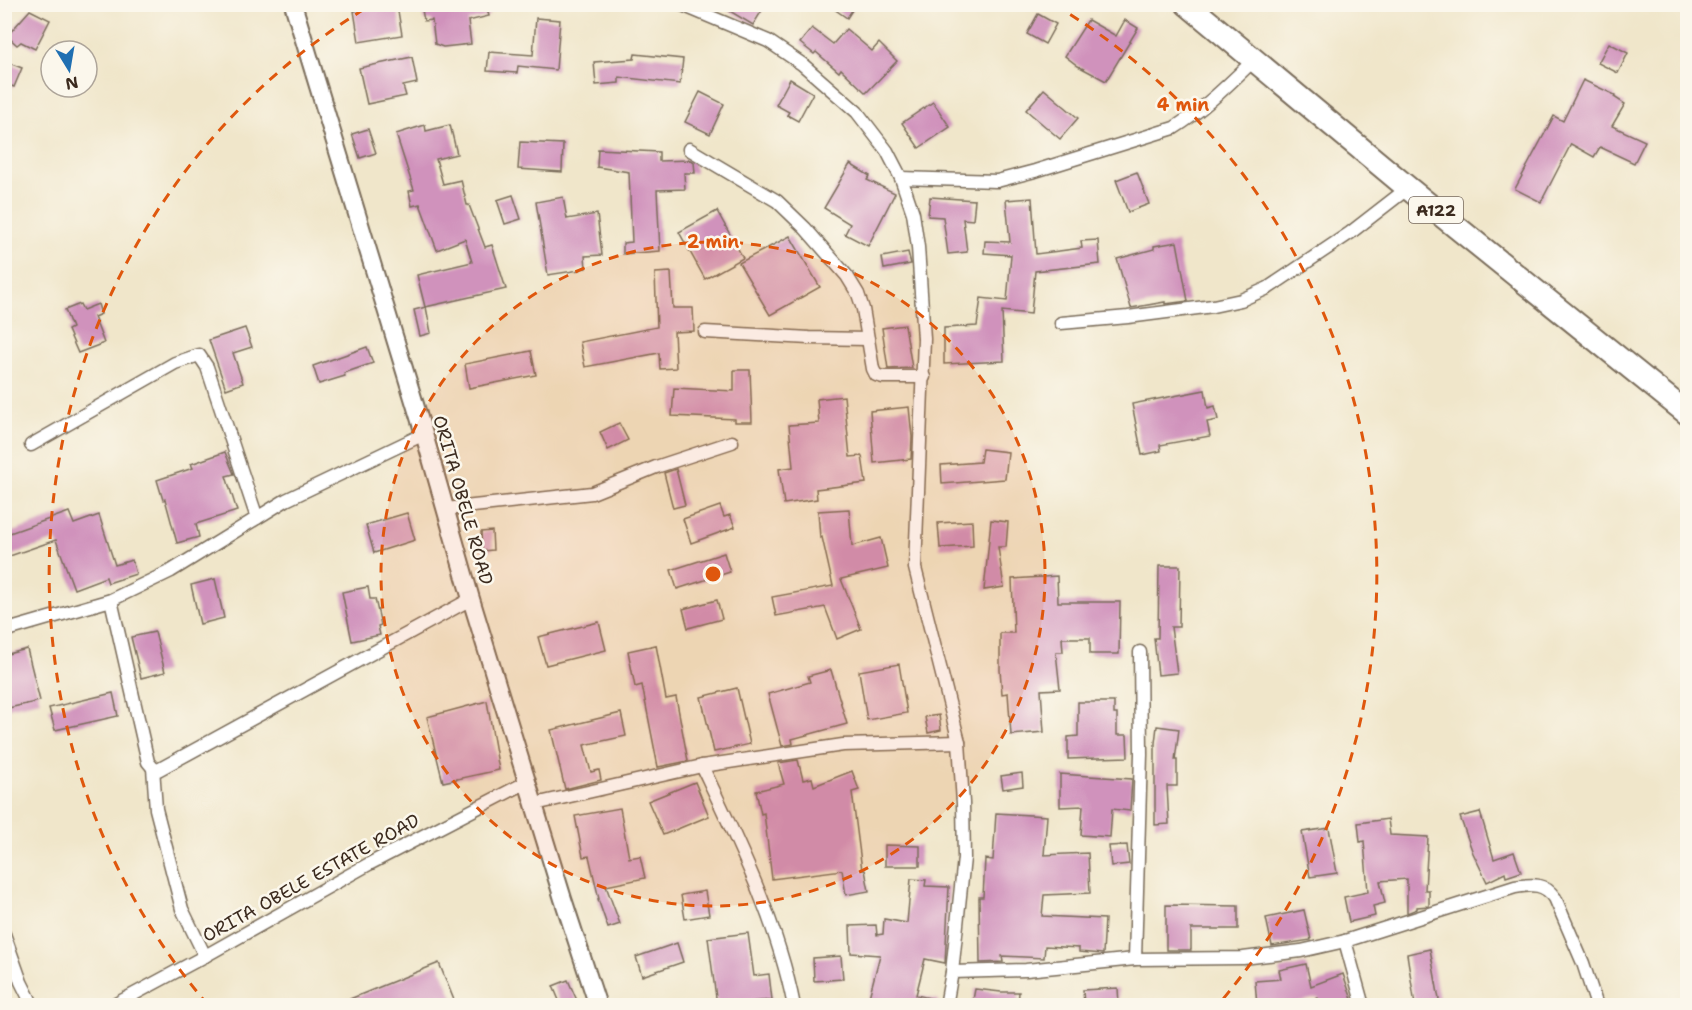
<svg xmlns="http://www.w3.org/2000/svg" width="1692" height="1010" viewBox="0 0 1692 1010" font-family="'Shantell Sans',sans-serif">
<rect width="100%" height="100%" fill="#fbf7ec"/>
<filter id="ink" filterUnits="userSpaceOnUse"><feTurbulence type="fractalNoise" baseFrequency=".0167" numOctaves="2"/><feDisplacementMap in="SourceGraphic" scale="12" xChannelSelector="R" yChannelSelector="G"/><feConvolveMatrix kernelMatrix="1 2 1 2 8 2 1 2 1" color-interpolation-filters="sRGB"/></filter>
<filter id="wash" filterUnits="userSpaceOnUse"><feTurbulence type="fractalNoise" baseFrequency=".008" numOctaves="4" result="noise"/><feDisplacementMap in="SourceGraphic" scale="24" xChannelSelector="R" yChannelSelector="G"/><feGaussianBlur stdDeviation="1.35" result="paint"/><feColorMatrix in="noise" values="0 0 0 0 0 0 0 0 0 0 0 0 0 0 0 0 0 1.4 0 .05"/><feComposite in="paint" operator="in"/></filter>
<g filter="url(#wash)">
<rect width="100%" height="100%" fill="#f0e6ca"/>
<g id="blocks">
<g fill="#d092bc">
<path d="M421,4H486L489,16L468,21L471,44L443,47L435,44L432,20L424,21Z"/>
<path d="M718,4H766L753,25Z"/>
<path d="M827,4H856L847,18Z"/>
<path d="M397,5L402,35L359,42L354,11Z"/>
<path d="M30,10L50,20L35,49L21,42L17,45L7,36Z"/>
<path d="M1038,14L1056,24L1045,44L1027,34Z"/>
<path d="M536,18L560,20L556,70L518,66L517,73L487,71L489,52L533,55Z"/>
<path d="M1088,20L1116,36L1125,20L1138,28L1106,81L1078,66L1065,56Z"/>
<path d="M812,28L833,44L846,29L872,51L879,43L897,61L866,93L841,69L839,72L816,52L814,54L800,43Z"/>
<path d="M1609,43L1628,53L1618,73L1598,63Z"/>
<path d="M635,54L683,59L680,84L619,77V83L596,85L594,62L634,59Z"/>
<path d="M412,57L417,83L403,86L406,96L367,104L359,68Z"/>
<path d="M4,61L22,68L14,87L4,83Z"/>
<path d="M790,79L813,93L798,121L787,115L789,112L776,105Z"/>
<path d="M1583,80L1615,95L1614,97L1625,104L1612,126L1645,141L1634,163L1600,147L1594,157L1571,144L1541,202L1515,189L1554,116L1563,121Z"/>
<path d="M1044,89L1078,118L1060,139L1026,110Z"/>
<path d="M700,92L724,104L710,134L685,122Z"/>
<path d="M933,102L950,127L919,148L902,123Z"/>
<path d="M425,125L426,131L450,125L457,154L436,159L443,184L461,180L467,205H469L485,247L492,245L506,289L425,307L417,275L472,262L465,239L437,250L420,204L412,206L409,191L414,190L396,134Z"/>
<path d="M368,129L376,153L360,158L352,134Z"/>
<path d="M520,142L563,144L562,172L518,169Z"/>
<path d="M598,149L659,152V161L691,160L694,162L695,173H684L685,189L657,190L660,251L623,254V243L632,242L629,172L597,167Z"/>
<path d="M850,164L870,176L867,180L895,193L868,246L845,234L850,224L824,208Z"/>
<path d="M1137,172L1149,204L1128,212L1116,180Z"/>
<path d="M513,195L521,219L505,224L497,200Z"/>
<path d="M563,197L567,219L597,214L602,255L585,256L586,268L579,269L580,270L548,275L536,202Z"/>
<path d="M930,197L975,200L973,220L963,219L967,252L948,254L943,217L928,216Z"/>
<path d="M1032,198L1036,254L1082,248L1081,241L1098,240L1100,264L1035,271L1031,314L1002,311L1004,361L944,364V328L977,326L981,298L1007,301L1011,255L984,253L985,241L1010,242L1006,200Z"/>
<path d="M717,211L743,258L705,279L679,232Z"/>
<path d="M790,236L820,287L770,315L739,263Z"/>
<path d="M1177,242L1188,301L1165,304V302L1131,308L1117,259L1154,249V246Z"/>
<path d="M908,252L911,264L884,269L882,257Z"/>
<path d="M671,272L673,308H693L694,331L674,332L676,368L660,369L659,353L585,367L580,342L657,327L655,273Z"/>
<path d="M80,304L83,310L98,304L101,314L94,317L104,343L78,353L68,330L72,328L65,310Z"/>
<path d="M426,307L431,333L420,336L414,310Z"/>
<path d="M905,325L912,368L888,369L882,328Z"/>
<path d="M245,328L252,347L233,353L243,383L226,389L209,340Z"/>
<path d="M367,347L373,363L344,373L345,376L319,384L313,366Z"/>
<path d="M531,351L536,375L469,388L465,364Z"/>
<path d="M734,370H750L752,422H735V419L672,416L674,388L734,391Z"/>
<path d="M1205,390L1208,408L1215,406L1218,420L1207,422L1210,436L1160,445L1161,451L1142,455L1132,404Z"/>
<path d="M844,396L850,457L862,456L866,483L816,489L817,499L784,504L779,469L793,467L789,425L819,423L817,399Z"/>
<path d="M909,407L912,437L911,459L874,463L870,411Z"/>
<path d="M619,423L628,440L608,450L600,432Z"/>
<path d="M982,449L1008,452L1005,479L942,484L941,465L980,462Z"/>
<path d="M225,452L234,474L226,476L237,511L196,524L199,537L177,543L165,499L163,500L157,480L193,468L191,464Z"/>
<path d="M676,469L685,505L673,508L664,473Z"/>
<path d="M720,506L724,517L730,515L735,527L691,543L683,519Z"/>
<path d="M849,509L852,546L881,538L888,568L841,579L861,629L837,639L825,607L776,616L772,597L833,586L822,537L820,538L818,511Z"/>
<path d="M69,512L74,524L99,515L115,565L132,560L136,574L108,583L106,577L74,589L56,540L4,558V535Z"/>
<path d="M407,513L415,540L374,553L366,525Z"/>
<path d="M991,520L1008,522L1006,547H998L1004,587L984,590Z"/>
<path d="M972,521L973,546L940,548L938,523Z"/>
<path d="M492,531L493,550L482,551L481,532Z"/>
<path d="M724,553L730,572L677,589L671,570Z"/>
<path d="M1159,566H1180L1179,627H1171L1177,673L1158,675L1154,638H1158Z"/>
<path d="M1057,576L1058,602H1120L1119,654H1090V638H1062L1063,652H1056L1060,689L1041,690L1044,732L1011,735L1008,693L1002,694L1000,670V633H1014L1012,579Z"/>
<path d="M215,579L224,618L200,624L191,585Z"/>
<path d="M368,587L370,599H375L381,625L378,626L380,635L352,641L342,592Z"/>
<path d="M717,600L722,619L688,628L683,609Z"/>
<path d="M599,622L606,650L546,665L538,637Z"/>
<path d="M155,632L165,672L141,678L131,637Z"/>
<path d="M656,645L666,699L676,697L688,761L658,767L642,685L635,687L628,651Z"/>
<path d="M27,649L40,701L4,709V655Z"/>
<path d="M899,664L907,713L867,720L859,671Z"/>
<path d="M831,670L847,724L792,739L793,744L782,746L768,694L810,682L808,676Z"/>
<path d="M737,688L750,744L714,752L701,697Z"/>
<path d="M113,693L118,716L55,730L49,708Z"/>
<path d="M487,701L499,770L443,782L427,717Z"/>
<path d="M1078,702H1114V714H1117V735H1127L1128,757L1068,759V737L1078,736Z"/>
<path d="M621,713L626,736L584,745L591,772L599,770L601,780L565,789L551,730Z"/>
<path d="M939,715L941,730L928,733L925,717Z"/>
<path d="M1157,726L1179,729L1175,760H1177V786H1167L1169,824L1155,825V743Z"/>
<path d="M798,760L803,780L812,778L814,786L852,771L859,790L852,792L862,870H865L869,891L846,895L842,870L772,879L764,813L761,814L756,791L784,784L778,763Z"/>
<path d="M1022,773L1023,786L1003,789L1001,776Z"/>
<path d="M1060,774L1132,779L1130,811L1112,809L1110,837L1081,835L1083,806L1060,807Z"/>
<path d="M695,782L709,816L663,835L648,801Z"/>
<path d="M620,808L629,858L640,856L645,878L606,886L620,924L608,928L598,899H599L589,856L583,857L575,816Z"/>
<path d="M1480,812L1494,859L1514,852L1521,872L1506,877L1505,873L1487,882L1473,853L1460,817Z"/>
<path d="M996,813L1047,816L1044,855L1088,853L1090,893L1044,895L1042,916L1105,919L1103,954L1079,952V948L1045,946L1044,958L1002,956L1003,962L980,963L979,897H983L985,859L993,860Z"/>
<path d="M1388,819L1390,835L1428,837L1425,890H1429V906L1417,907V909L1407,913V879L1380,881L1385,903L1373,906L1375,916L1349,922L1344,897L1368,892L1364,841L1360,842L1358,823Z"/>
<path d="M1329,828L1337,873L1310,877L1302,832Z"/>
<path d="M885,845L920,846V866H885Z"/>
<path d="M1127,845L1129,864L1111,866L1109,846Z"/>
<path d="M911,879L926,880L925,886L949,887L945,963L925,959L916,995L939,1000L938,1005H867L880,955L851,953L850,926L876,925L877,935L883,934L884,919L907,923Z"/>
<path d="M705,891L709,915L685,919L681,895Z"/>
<path d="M1166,905L1238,906V929H1191V950H1166Z"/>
<path d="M1304,910L1311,940L1272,946L1266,918Z"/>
<path d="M748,933L754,976L769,974L772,1000L717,1005L708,938Z"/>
<path d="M677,943L683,962L642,976L636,957Z"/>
<path d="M1430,949L1440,1005H1415L1407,954Z"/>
<path d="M841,956L843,979L814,981L813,958Z"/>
<path d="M439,963L456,1005H335Z"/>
<path d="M1306,964L1311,986L1343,974L1354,1005H1321L1318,998L1284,1005H1257L1255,981L1281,979L1279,970Z"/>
<path d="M568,980L579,1005H561L553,986Z"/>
<path d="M1118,988L1119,1005H1084L1083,990Z"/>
<path d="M975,989L1001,992H1019L1018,1005H972Z"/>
</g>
</g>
</g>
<g filter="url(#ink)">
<use href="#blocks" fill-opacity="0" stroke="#7a6c5a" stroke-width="1.5"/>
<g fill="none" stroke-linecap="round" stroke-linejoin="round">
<defs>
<g id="street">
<path d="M680,4L768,41L802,64L857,112L887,151L901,178L913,213L918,247L924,339L915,568L959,742L963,803L964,858L952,972L946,1006"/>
<path d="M689,149L777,201L805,228L847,276L858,294L863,309L873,369L876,375L883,377H924"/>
<path d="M901,178L997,181L1035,171L1174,128C1204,109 1229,84 1255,59"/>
<path d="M1061,323L1128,317L1213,306L1241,300L1268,288L1350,233L1408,188"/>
<path d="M705,332L809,338L868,339"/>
<path d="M31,445L175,363L199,355L207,367L257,518"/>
<path d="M446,509L592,493L656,467L732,442"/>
<path d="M111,600L148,762L153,768L158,770L471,599"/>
<path d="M4,631L111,600L171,571L286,500L424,434"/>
<path d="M702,766C739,844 777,921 794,1006"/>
<path d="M153,768L156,809L182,909L205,956"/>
<path d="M535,804L702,766L843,745L959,742"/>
<path d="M4,934L21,982L33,1006"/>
<path d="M1345,941L1363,1006"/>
<path d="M1135,959L1141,754L1140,652"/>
<path d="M952,972L1026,970L1135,959L1243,958L1301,951L1345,941L1515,887C1533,884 1544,883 1555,898L1583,963L1597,1006"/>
<path d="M112,1006L205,956L369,864L527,782"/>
</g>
<path id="secondary" d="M293,4L424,434L471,599L563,899L598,1006"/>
<path id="highway" d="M1187,4L1408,188L1688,414"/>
</defs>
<use href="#street" stroke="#7a6c5a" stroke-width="15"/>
<use href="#secondary" stroke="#7a6c5a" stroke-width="20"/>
<use href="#highway" stroke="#7a6c5a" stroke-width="26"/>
<use href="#street" stroke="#fff" stroke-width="12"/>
<use href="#secondary" stroke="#fff" stroke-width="16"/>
<use href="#highway" stroke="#fff" stroke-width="22"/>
</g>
</g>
<circle cx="713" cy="574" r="332" fill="#df570d" fill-opacity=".12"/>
<g fill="none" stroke="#df570d" stroke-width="3" stroke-dasharray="10 8">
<circle cx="713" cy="574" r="332"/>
<path d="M208 1005A664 664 0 0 1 371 5M1055 5A664 664 0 0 1 1218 1005"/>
</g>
<g text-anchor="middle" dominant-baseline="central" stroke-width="5" stroke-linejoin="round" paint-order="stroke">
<rect fill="#fbf7ec" stroke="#75685c" stroke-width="1.5" x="1409" y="197" width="54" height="26" rx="4.5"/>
<g font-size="16" font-weight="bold" fill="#3b2a1e">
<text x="1436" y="210">A122</text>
</g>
<g font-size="18" fill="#3b2a1e" stroke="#fbf7ec">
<text transform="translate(463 500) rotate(74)">ORITA OBELE ROAD</text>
<text transform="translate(311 878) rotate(-29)">ORITA OBELE ESTATE ROAD</text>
</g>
</g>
<circle cx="713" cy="574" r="9" fill="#df570d" stroke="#fbf7ec" stroke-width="3"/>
<g font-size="18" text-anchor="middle" font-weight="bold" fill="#df570d" stroke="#fbf7ec" stroke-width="5" stroke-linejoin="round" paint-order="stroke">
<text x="1183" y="111">4 min</text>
<text x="713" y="248">2 min</text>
</g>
<rect width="1692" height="1010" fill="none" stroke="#fbf7ec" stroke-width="24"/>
<g transform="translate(69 69) rotate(169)"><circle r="28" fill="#fbf7ec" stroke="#aea59a" stroke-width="1.5"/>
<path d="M0-4.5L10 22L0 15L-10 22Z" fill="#1f6fb2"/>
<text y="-9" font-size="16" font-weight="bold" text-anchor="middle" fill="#3b2a1e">N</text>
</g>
</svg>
